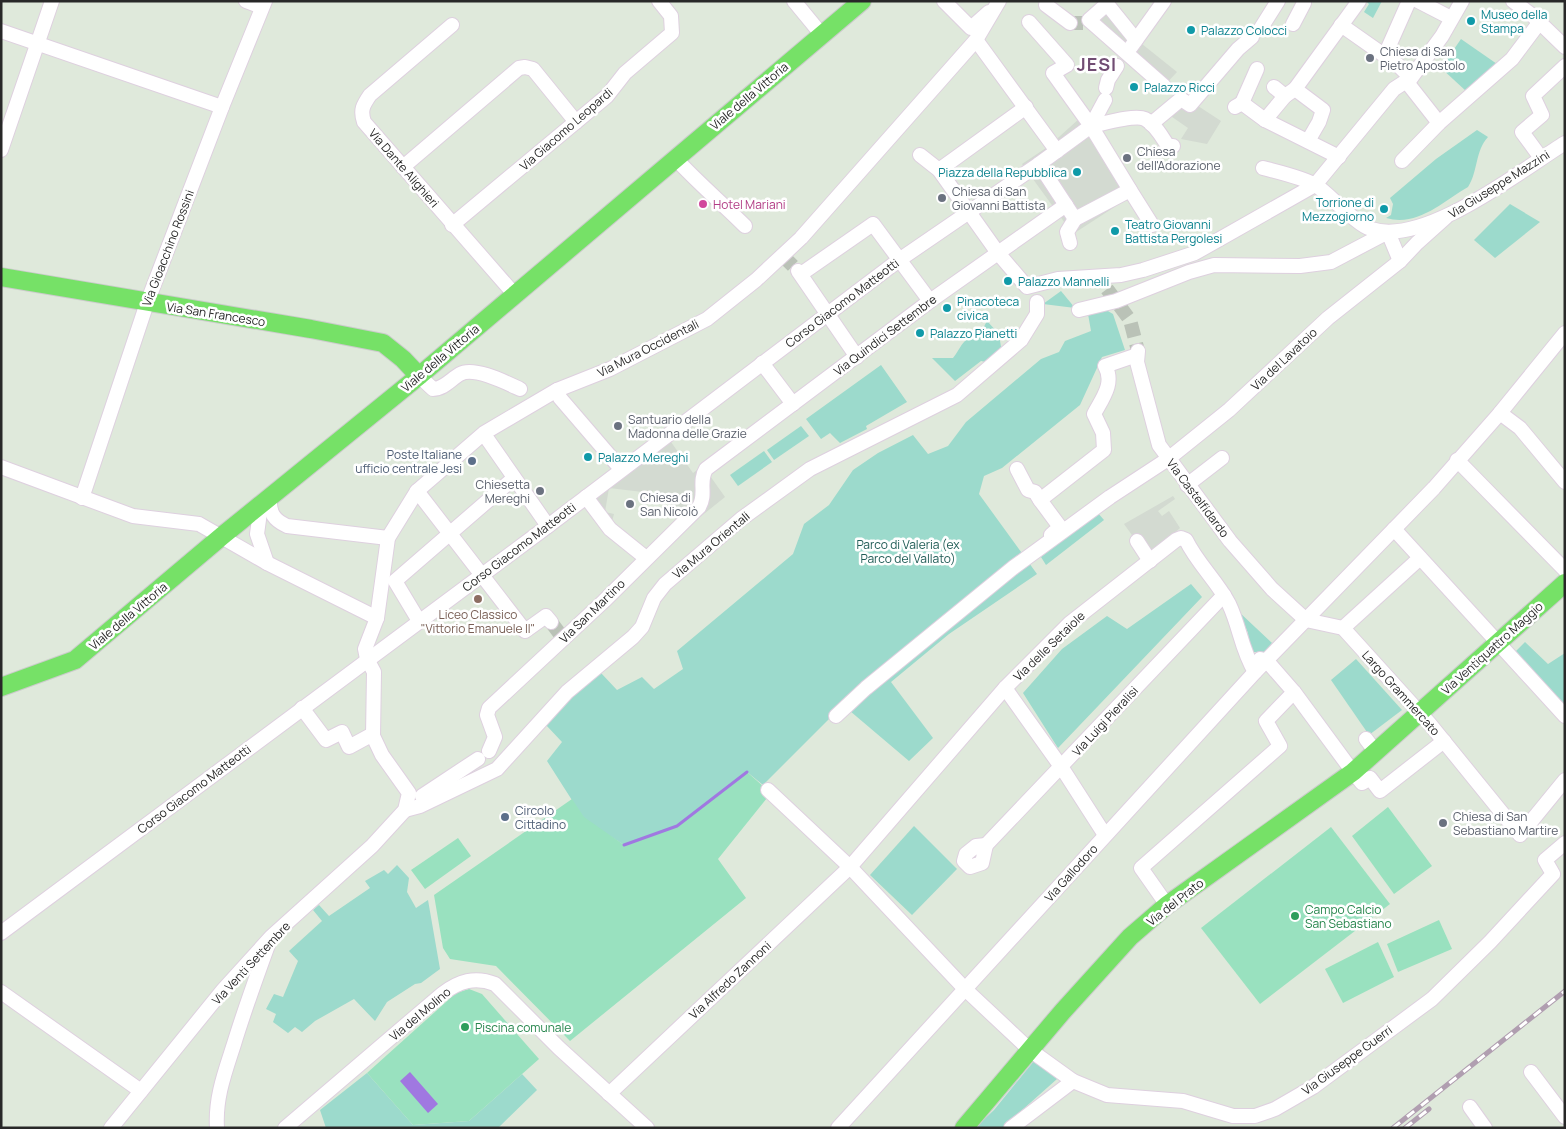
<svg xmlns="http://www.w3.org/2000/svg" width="1566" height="1129" viewBox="0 0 1566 1129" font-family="Manrope,sans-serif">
<rect width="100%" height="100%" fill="#dfe9db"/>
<g fill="#9cdacc">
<path d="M1366,1H1382L1373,18L1364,12L1369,4Z"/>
<path d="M1461,39L1497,64L1466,91L1441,68Z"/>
<path d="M1477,130L1488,137C1475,151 1478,172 1468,187C1442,202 1418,227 1386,218L1391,215L1393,204L1390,198L1436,159Z"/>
<path d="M1510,204L1540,222L1495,258L1474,240Z"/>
<path d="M1061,291L1075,308L1043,304Z"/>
<path d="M1106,310L1113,314L1125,350L1102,357L1080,405L1002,468L984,476L979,494L1037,574L949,634L891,682L933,738L909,761L850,711H837L763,785L747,772L674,827L624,845L584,819L547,761L562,742L546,725L574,695L601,673L617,690L642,677L654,689L683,669L677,651L793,554L804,524L829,505L853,470L878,453L913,435L928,454L948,446L966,422L1041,359L1059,352L1065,341L1091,331L1088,314Z"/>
<path d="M987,321L999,334L1001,347L986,362L981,361L955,381L932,358H953C962,347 962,337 979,336Z"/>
<path d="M881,365L907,402L866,426L867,429L840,443L830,433L821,439L806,419Z"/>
<path d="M801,426L809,436L774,460L767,450Z"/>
<path d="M764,451L772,462L738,486L730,475Z"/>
<path d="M1097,512L1104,520L1046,565L1041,557Z"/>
<path d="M1191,584L1202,597L1058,748L1023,693L1062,649L1107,616L1127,629Z"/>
<path d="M1239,612L1272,643L1264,652H1250L1248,633Z"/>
<path d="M1525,642L1548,664L1565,653V710L1513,654Z"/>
<path d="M1356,659L1402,710L1369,735L1331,680Z"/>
<path d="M914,826L957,869L912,915L870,875Z"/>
<path d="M397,865L409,878L407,892L416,908L428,900L440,969L421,983L415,984L387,1002L375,1021L354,999L315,1021L302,1032L295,1027L288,1033L273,1022L276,1014L266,1009L274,994L283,997L298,961L289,951L322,921L313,910L319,905L329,916L370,888L365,881L384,870L388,874Z"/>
<path d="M1034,1061L1057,1079L1002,1128H975L994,1110Z"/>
<path d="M367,1073L413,1125L469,1121L522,1074L537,1090L498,1128H326L320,1110Z"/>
</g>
<g fill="#99e1bf">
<path d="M747,772L771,793L718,859L746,898L570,1041L496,966L450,959L443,948L434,895L572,799L584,817L624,845L674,827Z"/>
<path d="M1388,807L1432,866L1394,894L1352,836Z"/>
<path d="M1331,827L1390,904L1260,1004L1201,928Z"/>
<path d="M458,838L471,856L425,889L411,870Z"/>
<path d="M1439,920L1452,949L1398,972L1387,944Z"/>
<path d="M1378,942L1394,977L1343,1003L1325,969Z"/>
<path d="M469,989L482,994L539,1059L469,1121L413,1125L367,1073L456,993Z"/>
</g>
<g fill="#d3dad1">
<path d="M1107,1L1137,40L1177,72L1162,88L1082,23Z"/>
<path d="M1182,89L1193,98L1195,104L1221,121L1207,144L1181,139L1188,128L1165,112Z"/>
<path d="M1080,118L1130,197L1073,234L1022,164L1049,146Z"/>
<path d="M671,442L693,473L703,466L725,497L700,517L698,515L682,517L654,490L651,493L609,488L605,512L614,514L610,529L586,497L655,443L660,450Z"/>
<path d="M1173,496L1175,499L1158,511L1162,516L1169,511L1180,528L1147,556L1124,524Z"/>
</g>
<path fill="#a078e1" d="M410,1072L438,1104L428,1113L400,1081Z"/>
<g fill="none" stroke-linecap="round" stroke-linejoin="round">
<path stroke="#a078e1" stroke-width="3" d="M624,845L677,826L747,772"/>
<g stroke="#bac2b7" stroke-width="14" stroke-dasharray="14 7" stroke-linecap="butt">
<path d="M1070,23H1083"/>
<path d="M783,256L798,271"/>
<path d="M1107,289L1130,320L1138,351"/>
<path d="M551,622L560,634"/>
</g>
<defs>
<g id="minor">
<path d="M246,1L262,7"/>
<path d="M794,1L822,35"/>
<path d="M944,1L971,28L989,12"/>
<path d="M1418,1L1451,18"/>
<path d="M1513,1L1533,16L1565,47"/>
<path d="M1046,5L1070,23"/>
<path d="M1029,22L1067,65L1053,73L1091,126L1130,190L1075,219L1039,164L1091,126L1105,100"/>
<path d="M1293,24L1304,3"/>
<path d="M452,25L370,95C363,105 360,110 364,122L515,295"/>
<path d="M1261,28L1278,1"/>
<path d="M1,31L222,107"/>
<path d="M976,40L1057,151"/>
<path d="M1136,40L1107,4L1089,20L1164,86"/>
<path d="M1131,47L1164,1"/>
<path d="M1385,55L1409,1"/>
<path d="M1411,78L1442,36L1462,1"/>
<path d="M1406,81L1439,123"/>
<path d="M1274,87L1285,96L1295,89L1323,110L1319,122L1308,141"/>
<path d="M1106,88L1108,80L1117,66"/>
<path d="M1295,89L1359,1"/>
<path d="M1242,103L1257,69"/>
<path d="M1235,107L1242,103L1265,120L1339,157"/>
<path d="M1265,120L1285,96"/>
<path d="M1151,124L1181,99L1190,105L1238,49L1252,37"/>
<path d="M1091,126C1102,124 1135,114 1145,119C1155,124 1162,137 1168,146H1173"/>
<path d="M1,150L52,1"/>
<path d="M920,155L939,170L998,253L1027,287L1058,279L1121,275L1143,270L1195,253L1315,185L1394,89L1411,78L1398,65L1341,25"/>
<path d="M1541,158L1522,132L1542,115L1533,96L1565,66"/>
<path d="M676,159C698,183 722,203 745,226"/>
<path d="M1402,161L1439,123L1512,59L1539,23"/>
<path d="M403,167L519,68L525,67L533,69L576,122"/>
<path d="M1263,168C1278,172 1305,178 1317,186C1331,196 1357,225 1371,229C1424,247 1520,171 1565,143"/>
<path d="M939,170L1026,107"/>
<path d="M1130,190L1152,225"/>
<path d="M452,225L607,96L625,73L672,33L671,16L659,1"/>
<path d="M1070,243L1067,232L1075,219"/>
<path d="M798,271L857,357"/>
<path d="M801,274L873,224L930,301"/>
<path d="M1079,310L1116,301L1189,272L1214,265L1300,266L1331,262L1388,232L1400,261"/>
<path d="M1138,351L1137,362L1159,445L1230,541L1272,589L1306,620"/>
<path d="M762,363L793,404"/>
<path d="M419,376L433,389C444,389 451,379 460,374C474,366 507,383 520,389"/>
<path d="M557,390L560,398L621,469"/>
<path d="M1500,413L1520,428L1565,482"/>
<path d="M488,440L548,526"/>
<path d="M1457,460L1565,570"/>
<path d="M1,467L133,516L199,524L267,563L377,618"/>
<path d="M1017,469L1028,490L1035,492L1040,500"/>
<path d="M1187,485L1222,458"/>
<path d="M417,491L525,631L546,616L551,622"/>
<path d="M586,497L610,529L646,558"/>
<path d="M82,498L147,303L222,107L265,1"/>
<path d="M270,498C269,513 274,520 287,526L388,538"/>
<path d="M261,505L257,534L267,563"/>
<path d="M1394,529L1565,716"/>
<path d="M1052,538L1051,535L1060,527L1040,500L1104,450L1103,433L1094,414C1102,399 1115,383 1105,366L1137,355"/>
<path d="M1137,541L1150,561"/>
<path d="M1306,620L1343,628L1429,723L1520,835L1565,780"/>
<path d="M419,621L395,581L514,478"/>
<path d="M1343,628L1420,558"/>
<path d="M1005,688L1062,768L1105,835"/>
<path d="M1294,692L1353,772L1362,783L1370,778L1380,791L1444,741"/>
<path d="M302,708L326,740L342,732L349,747L373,734"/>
<path d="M836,716L866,688L1014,567L1110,497L1168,459L1229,410L1328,318L1400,261L1417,243L1446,217"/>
<path d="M1366,739L1375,751"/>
<path d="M489,751L495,737L487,715L489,708L604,601L699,507C707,494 698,482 706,469L930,301L1066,205"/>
<path d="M768,790L850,867L965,989L1030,1050L1073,1081L1107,1095L1183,1101L1233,1116H1255L1275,1109L1313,1087L1432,999L1490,942L1553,874L1545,860L1565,843"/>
<path d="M422,796L478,759"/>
<path d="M405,810L420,806L497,769L567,692L633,637L642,627L654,598L665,584L741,519L810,469L957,395L1021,340L1037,314V302"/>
<path d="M986,845L1224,595"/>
<path d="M986,845L982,863L970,867L964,861L966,854L976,846Z"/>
<path d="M1167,905L1141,868L1280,746L1266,721L1294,692L1267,661L1260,659"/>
<path d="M1,933L548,526L899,260L1039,164"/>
<path d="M1,992L141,1091"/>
<path d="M1531,1072L1565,1117"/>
<path d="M609,1094L850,867L1005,688L1070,623L1176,540L1181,538L1186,540C1197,563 1217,581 1229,604C1240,627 1241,649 1255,672"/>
<path d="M1470,1107L1485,1128"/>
<path d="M111,1128L223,990L271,937L372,846L405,810L409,793L382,755L373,736L374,672L367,659L365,649L377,618L388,538L417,491L484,433L557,390L610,369L707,319L756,280L801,238L976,40L999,1"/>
<path d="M217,1128C215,1098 225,1072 234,1044C244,1011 256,978 268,945"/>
<path d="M285,1128L442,994C459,981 475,976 495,984L559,1048L647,1128"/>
<path d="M838,1128L1255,672L1434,488L1500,413L1565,333"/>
<path d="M1011,1128L1073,1081"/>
</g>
<g id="major">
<path d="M1,277L311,329L383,343L403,359L419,376"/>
<path d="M1,687L75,660L222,536L419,376L862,1"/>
<path d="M964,1128L1063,1011L1130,937L1167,905L1353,772L1565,583"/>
</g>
</defs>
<use href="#minor" stroke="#ded0df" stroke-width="16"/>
<use href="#major" stroke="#cbcbcb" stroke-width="20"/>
<use href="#minor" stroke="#fff" stroke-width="14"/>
<use href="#major" stroke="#76e167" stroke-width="18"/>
<defs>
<g id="rail">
<path d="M1393,1128L1565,991"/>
<path d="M1405,1128L1429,1109"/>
</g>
</defs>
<use href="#rail" stroke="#b09eb0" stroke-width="5"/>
<use href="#rail" stroke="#fff" stroke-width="3" stroke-dasharray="9" stroke-linecap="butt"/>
</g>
<g fill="#0f9aa8" stroke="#fff" stroke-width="2">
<circle cx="1471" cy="21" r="5"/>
<circle cx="1191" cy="30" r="5"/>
<circle cx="1134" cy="87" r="5"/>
<circle cx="1077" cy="172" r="5"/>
<circle cx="1384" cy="209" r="5"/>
<circle cx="1115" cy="231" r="5"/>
<circle cx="1008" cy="281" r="5"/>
<circle cx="947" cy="308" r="5"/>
<circle cx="920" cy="333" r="5"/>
<circle cx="588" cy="457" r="5"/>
</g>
<g fill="#6b7280" stroke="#fff" stroke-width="2">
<circle cx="1370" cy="58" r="5"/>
<circle cx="1127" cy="158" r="5"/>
<circle cx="942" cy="198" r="5"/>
<circle cx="618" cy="426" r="5"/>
<circle cx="540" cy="491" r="5"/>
<circle cx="630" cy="504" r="5"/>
<circle cx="1443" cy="823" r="5"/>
</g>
<circle fill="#d1479c" stroke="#fff" stroke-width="2" cx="703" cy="204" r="5"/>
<g fill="#5c6f8a" stroke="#fff" stroke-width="2">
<circle cx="472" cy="461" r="5"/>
<circle cx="505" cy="817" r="5"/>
</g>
<circle fill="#8d6e63" stroke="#fff" stroke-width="2" cx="478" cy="599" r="5"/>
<g fill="#2e9e5b" stroke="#fff" stroke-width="2">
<circle cx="1295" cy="916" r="5"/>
<circle cx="465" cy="1027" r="5"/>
</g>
<g text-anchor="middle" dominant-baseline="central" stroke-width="5" stroke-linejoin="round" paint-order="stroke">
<g font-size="12" fill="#0d838f" stroke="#fff" text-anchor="start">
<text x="1481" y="14">Museo della<tspan x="1481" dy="14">Stampa</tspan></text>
<text x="1201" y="30">Palazzo Colocci</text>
<text x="1144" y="87">Palazzo Ricci</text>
<text x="1067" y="172" text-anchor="end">Piazza della Repubblica</text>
<text x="1374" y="202" text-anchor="end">Torrione di<tspan x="1374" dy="14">Mezzogiorno</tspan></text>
<text x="1125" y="224">Teatro Giovanni<tspan x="1125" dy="14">Battista Pergolesi</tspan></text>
<text x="1018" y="281">Palazzo Mannelli</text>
<text x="957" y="301">Pinacoteca<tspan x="957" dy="14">civica</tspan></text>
<text x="930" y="333">Palazzo Pianetti</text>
<text x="598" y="457">Palazzo Mereghi</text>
</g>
<g font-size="12" fill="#5b616d" stroke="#fff" text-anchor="start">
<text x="1380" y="51">Chiesa di San<tspan x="1380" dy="14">Pietro Apostolo</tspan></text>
<text x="1137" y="151">Chiesa<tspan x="1137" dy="14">dell'Adorazione</tspan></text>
<text x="952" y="191">Chiesa di San<tspan x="952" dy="14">Giovanni Battista</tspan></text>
<text x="628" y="419">Santuario della<tspan x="628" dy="14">Madonna delle Grazie</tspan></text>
<text x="530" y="484" text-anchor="end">Chiesetta<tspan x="530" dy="14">Mereghi</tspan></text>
<text x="640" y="497">Chiesa di<tspan x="640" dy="14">San Nicolò</tspan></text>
<text x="1453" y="816">Chiesa di San<tspan x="1453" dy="14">Sebastiano Martire</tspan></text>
</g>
<g font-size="12" fill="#282828" stroke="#fff">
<text transform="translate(749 96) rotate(-40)">Viale della Vittoria</text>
<text transform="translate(566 129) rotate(-41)">Via Giacomo Leopardi</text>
<text transform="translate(404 168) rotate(49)">Via Dante Alighieri</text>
<text transform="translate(1499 184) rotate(-32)">Via Giuseppe Mazzini</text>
<text transform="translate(168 248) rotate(-69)">Via Gioacchino Rossini</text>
<text transform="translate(842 303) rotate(-37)">Corso Giacomo Matteotti</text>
<text transform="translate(216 314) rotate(9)">Via San Francesco</text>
<text transform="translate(885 335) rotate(-37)">Via Quindici Settembre</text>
<text transform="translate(648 348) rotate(-27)">Via Mura Occidentali</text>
<text transform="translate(440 358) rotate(-40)">Viale della Vittoria</text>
<text transform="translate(1284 359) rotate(-43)">Via del Lavatoio</text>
<text transform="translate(1198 498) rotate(53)">Via Castelfidardo</text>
<text transform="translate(711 545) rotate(-40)">Via Mura Orientali</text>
<text transform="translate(519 547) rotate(-37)">Corso Giacomo Matteotti</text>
<text transform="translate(592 611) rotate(-44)">Via San Martino</text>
<text transform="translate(128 616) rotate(-40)">Viale della Vittoria</text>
<text transform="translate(1049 646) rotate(-44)">Via delle Setaiole</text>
<text transform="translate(1492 648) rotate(-42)">Via Ventiquattro Maggio</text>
<text transform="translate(1401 693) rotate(48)">Largo Grammercato</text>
<text transform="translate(1105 721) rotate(-47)">Via Luigi Pieralisi</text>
<text transform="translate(194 789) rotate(-37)">Corso Giacomo Matteotti</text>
<text transform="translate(1071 873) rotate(-48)">Via Gallodoro</text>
<text transform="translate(1175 902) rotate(-38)">Via del Prato</text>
<text transform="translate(251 963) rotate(-47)">Via Venti Settembre</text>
<text transform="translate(730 980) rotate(-43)">Via Alfredo Zannoni</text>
<text transform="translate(420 1014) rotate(-40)">Via del Molino</text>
<text transform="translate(1347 1060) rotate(-36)">Via Giuseppe Guerri</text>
</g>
<g font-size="12" fill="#b23c85" stroke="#fff" text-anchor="start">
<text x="713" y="204">Hotel Mariani</text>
</g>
<g font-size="12" fill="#4e5e75" stroke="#fff" text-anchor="end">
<text x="462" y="454">Poste Italiane<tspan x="462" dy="14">ufficio centrale Jesi</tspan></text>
<text x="515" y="810" text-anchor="start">Circolo<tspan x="515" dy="14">Cittadino</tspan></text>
</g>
<g font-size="12" fill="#205c56" stroke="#fff">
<text x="908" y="544">Parco di Valeria (ex<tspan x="908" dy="14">Parco del Vallato)</tspan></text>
</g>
<g font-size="12" fill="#785e54" stroke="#fff">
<text x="478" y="614">Liceo Classico<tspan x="478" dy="14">"Vittorio Emanuele II"</tspan></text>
</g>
<g font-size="12" fill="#27864d" stroke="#fff" text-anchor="start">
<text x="1305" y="909">Campo Calcio<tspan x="1305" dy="14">San Sebastiano</tspan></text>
<text x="475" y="1027">Piscina comunale</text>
</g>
<g font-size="18" font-weight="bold" letter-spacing="1" fill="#714d73" stroke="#fff">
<text x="1097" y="64">JESI</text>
</g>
</g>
<rect width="1566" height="1129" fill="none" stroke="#282828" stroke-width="5"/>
</svg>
